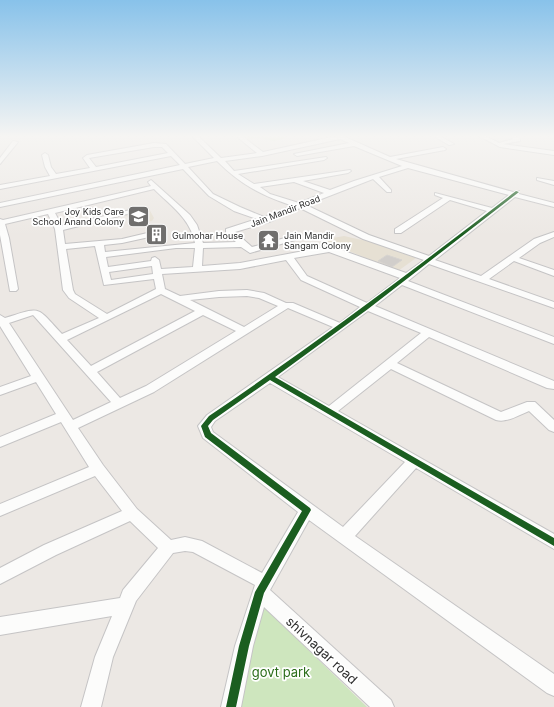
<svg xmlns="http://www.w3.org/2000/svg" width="554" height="707" viewBox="0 0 554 707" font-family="Inter,sans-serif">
<rect width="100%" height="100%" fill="#ece8e4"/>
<g fill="#e6e0d3">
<path d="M148,207L154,218L152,221L135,224L123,213Z"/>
<path d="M344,236L371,242L416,258L398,271L322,240Z"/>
</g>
<g fill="#cee6be">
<path d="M242,136H283L287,138L274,141L259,138L246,139Z"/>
<path d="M261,604L367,707H239Z"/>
</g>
<path fill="#d1cecb" stroke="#d7d4d0" d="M387,255L402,260L392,267L378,261Z"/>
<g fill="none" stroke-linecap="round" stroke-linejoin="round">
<defs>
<g id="minor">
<path d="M192,136H198L221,158L257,153L236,136H242L263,152L336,136H343L390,157L443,147L446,149L445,150L396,159L513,192L519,191V194L554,203V207L515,197L435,260L481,276L534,239L554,232V237L540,243L519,258L554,270V276L514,261L489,279L554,302V308L429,264L408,281L554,337V344L402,285L375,306L554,381V389L547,388L429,337L397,363L501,412L527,402H535L554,420V432L549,430L529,411C519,415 507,423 496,420L391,369L338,411L554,534V549L416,468L355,536L554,674V696L547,693L309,520L270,590L391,700L394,707H370L264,607L253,646L241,707H221L235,646L255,585L193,552L185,551L173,553L136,601L113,657L101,707H81L95,657L112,616L0,635V617L120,598L123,590L158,548L130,521L56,555L0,584V568L44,545L122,511L95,476L0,516V504L89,467L61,422L0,447V437L56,414L36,382L0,395V387L31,376L0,326V315L5,318C42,306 36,306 62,334L99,318L69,298L63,290L55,229L48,214L5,224L9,238L18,289L16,291H10L0,235V219L3,220L151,186L148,182L151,180L190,215L197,225L203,243L236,242L226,233V229L257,219L234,211L209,196L183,169L0,207V203L180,165L171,156L0,189V185L50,176L45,167L42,155L45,153L48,155L51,167L56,174L90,168L83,158L87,155L154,143L166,144L185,164L214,158ZM340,139L349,143L294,154L297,156L354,146L402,166L354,181L330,190L303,181L348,173L351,171L350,170L254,184L238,174L324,160L327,158L326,157L234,171L225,161L262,156ZM154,147H162L168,153L96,167L89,158ZM217,161C241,185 261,195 293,206L264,217L240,207L213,194L188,167ZM408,168L509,195L492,208L435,193V195L443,198L395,229V233H401L450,200L487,211L429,256L369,235L306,205L373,179L387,192H391V190L379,177ZM294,182L324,193L299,203L270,194L260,187ZM154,189C171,206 190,218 195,243L105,252L104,245L122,243L163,234L164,232L160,230L122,239L65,244L63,230L143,210L139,208L62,226L55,213ZM300,208L363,239L424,260L406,273L330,246L240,263L202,266L203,248L241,247L250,253L295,240L296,238L292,236L252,247L235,232L269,222ZM95,246L104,285L154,279L156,289L107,314L75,294L73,290L66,249ZM176,248H195L193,267L161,269L159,260L155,257L152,258L151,261L108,267L106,257ZM329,252L400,278L367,303L307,276L294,258ZM286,260L301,280L360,307L340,323L293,303H286L264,293L247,290L219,291L180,296L165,289L162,274L240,269ZM152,266L153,274L111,280L109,272ZM161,294L195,311L91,366L67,340ZM247,296L259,298L278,306L244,327L190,300L219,297ZM288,308L333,327L207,415L198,426L203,438L298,512L262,573L202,541L185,537L171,540L137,509L103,465L78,428L154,392ZM368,311L421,333L329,406L278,377ZM33,315L34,316L111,402L73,420L9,323ZM203,315L236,331L146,386L120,398L97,372ZM270,383L405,462L343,527L213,432L211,427L215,421Z"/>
<path d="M433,136H440L454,144L449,145Z"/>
<path d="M479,136H486L499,143L513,139L510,136H516L520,139V141L503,144L554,151V155L500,147Z"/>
<path d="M13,141L18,142L0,164V158Z"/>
<path d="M537,178L554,181V185L537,180Z"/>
</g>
</defs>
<use href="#minor" stroke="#c5c4c5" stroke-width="2"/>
<use href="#minor" fill="#fcfcfb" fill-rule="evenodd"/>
<defs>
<path id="cycleway" d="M516,191L519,192L368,309L275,377L554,538V546L270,380L213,420L208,426L211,433L310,508L311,510L264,593L249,646L236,707H226L239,646L255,592L302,511L205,437L201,426L209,416C314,345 415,269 516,191Z"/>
</defs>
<use href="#cycleway" stroke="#fff" stroke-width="2"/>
<use href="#cycleway" fill="#1b5e20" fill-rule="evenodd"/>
</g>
<linearGradient id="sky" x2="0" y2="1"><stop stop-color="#88c2ea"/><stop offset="0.58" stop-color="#f6f5f3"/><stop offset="1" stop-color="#f6f5f3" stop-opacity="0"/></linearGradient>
<rect width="554" height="235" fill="url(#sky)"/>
<defs>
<symbol id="school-square" viewBox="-11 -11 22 22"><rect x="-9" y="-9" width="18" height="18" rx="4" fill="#706f6e" stroke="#fff"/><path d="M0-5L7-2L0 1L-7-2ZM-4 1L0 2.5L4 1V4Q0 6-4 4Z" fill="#fff"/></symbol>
<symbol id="building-square" viewBox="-11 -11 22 22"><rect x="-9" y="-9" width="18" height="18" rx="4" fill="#706f6e" stroke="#fff"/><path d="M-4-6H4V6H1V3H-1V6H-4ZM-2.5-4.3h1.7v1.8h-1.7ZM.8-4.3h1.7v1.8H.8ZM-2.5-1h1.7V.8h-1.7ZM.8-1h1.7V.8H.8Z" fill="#fff"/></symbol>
<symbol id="temple-square" viewBox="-11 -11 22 22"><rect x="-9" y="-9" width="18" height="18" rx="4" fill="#706f6e" stroke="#fff"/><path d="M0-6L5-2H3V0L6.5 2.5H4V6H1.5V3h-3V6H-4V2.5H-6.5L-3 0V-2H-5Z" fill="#fff"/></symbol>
</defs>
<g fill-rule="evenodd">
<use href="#school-square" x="126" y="204" width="25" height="25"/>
<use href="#building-square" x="144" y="222" width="25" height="25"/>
<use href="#temple-square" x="256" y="228" width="25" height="25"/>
</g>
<g text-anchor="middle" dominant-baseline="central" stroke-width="3.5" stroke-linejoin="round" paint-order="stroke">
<g font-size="9" fill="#2e2e2e" stroke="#fff" text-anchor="start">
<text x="124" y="211" text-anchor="end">Joy Kids Care<tspan x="124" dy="10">School Anand Colony</tspan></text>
<text x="172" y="235">Gulmohar House</text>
<text x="284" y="235">Jain Mandir<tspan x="284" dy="10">Sangam Colony</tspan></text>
</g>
<g font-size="9" fill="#2e2e2e" stroke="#fff">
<text transform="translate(285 211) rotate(-21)">Jain Mandir Road</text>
</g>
<g font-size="13" fill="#2e2e2e" stroke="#fff">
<text transform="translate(322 650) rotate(43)">shivnagar road</text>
</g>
<g font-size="13" fill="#2c6e1b" stroke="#fff">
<text x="281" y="672">govt park</text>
</g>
</g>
</svg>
